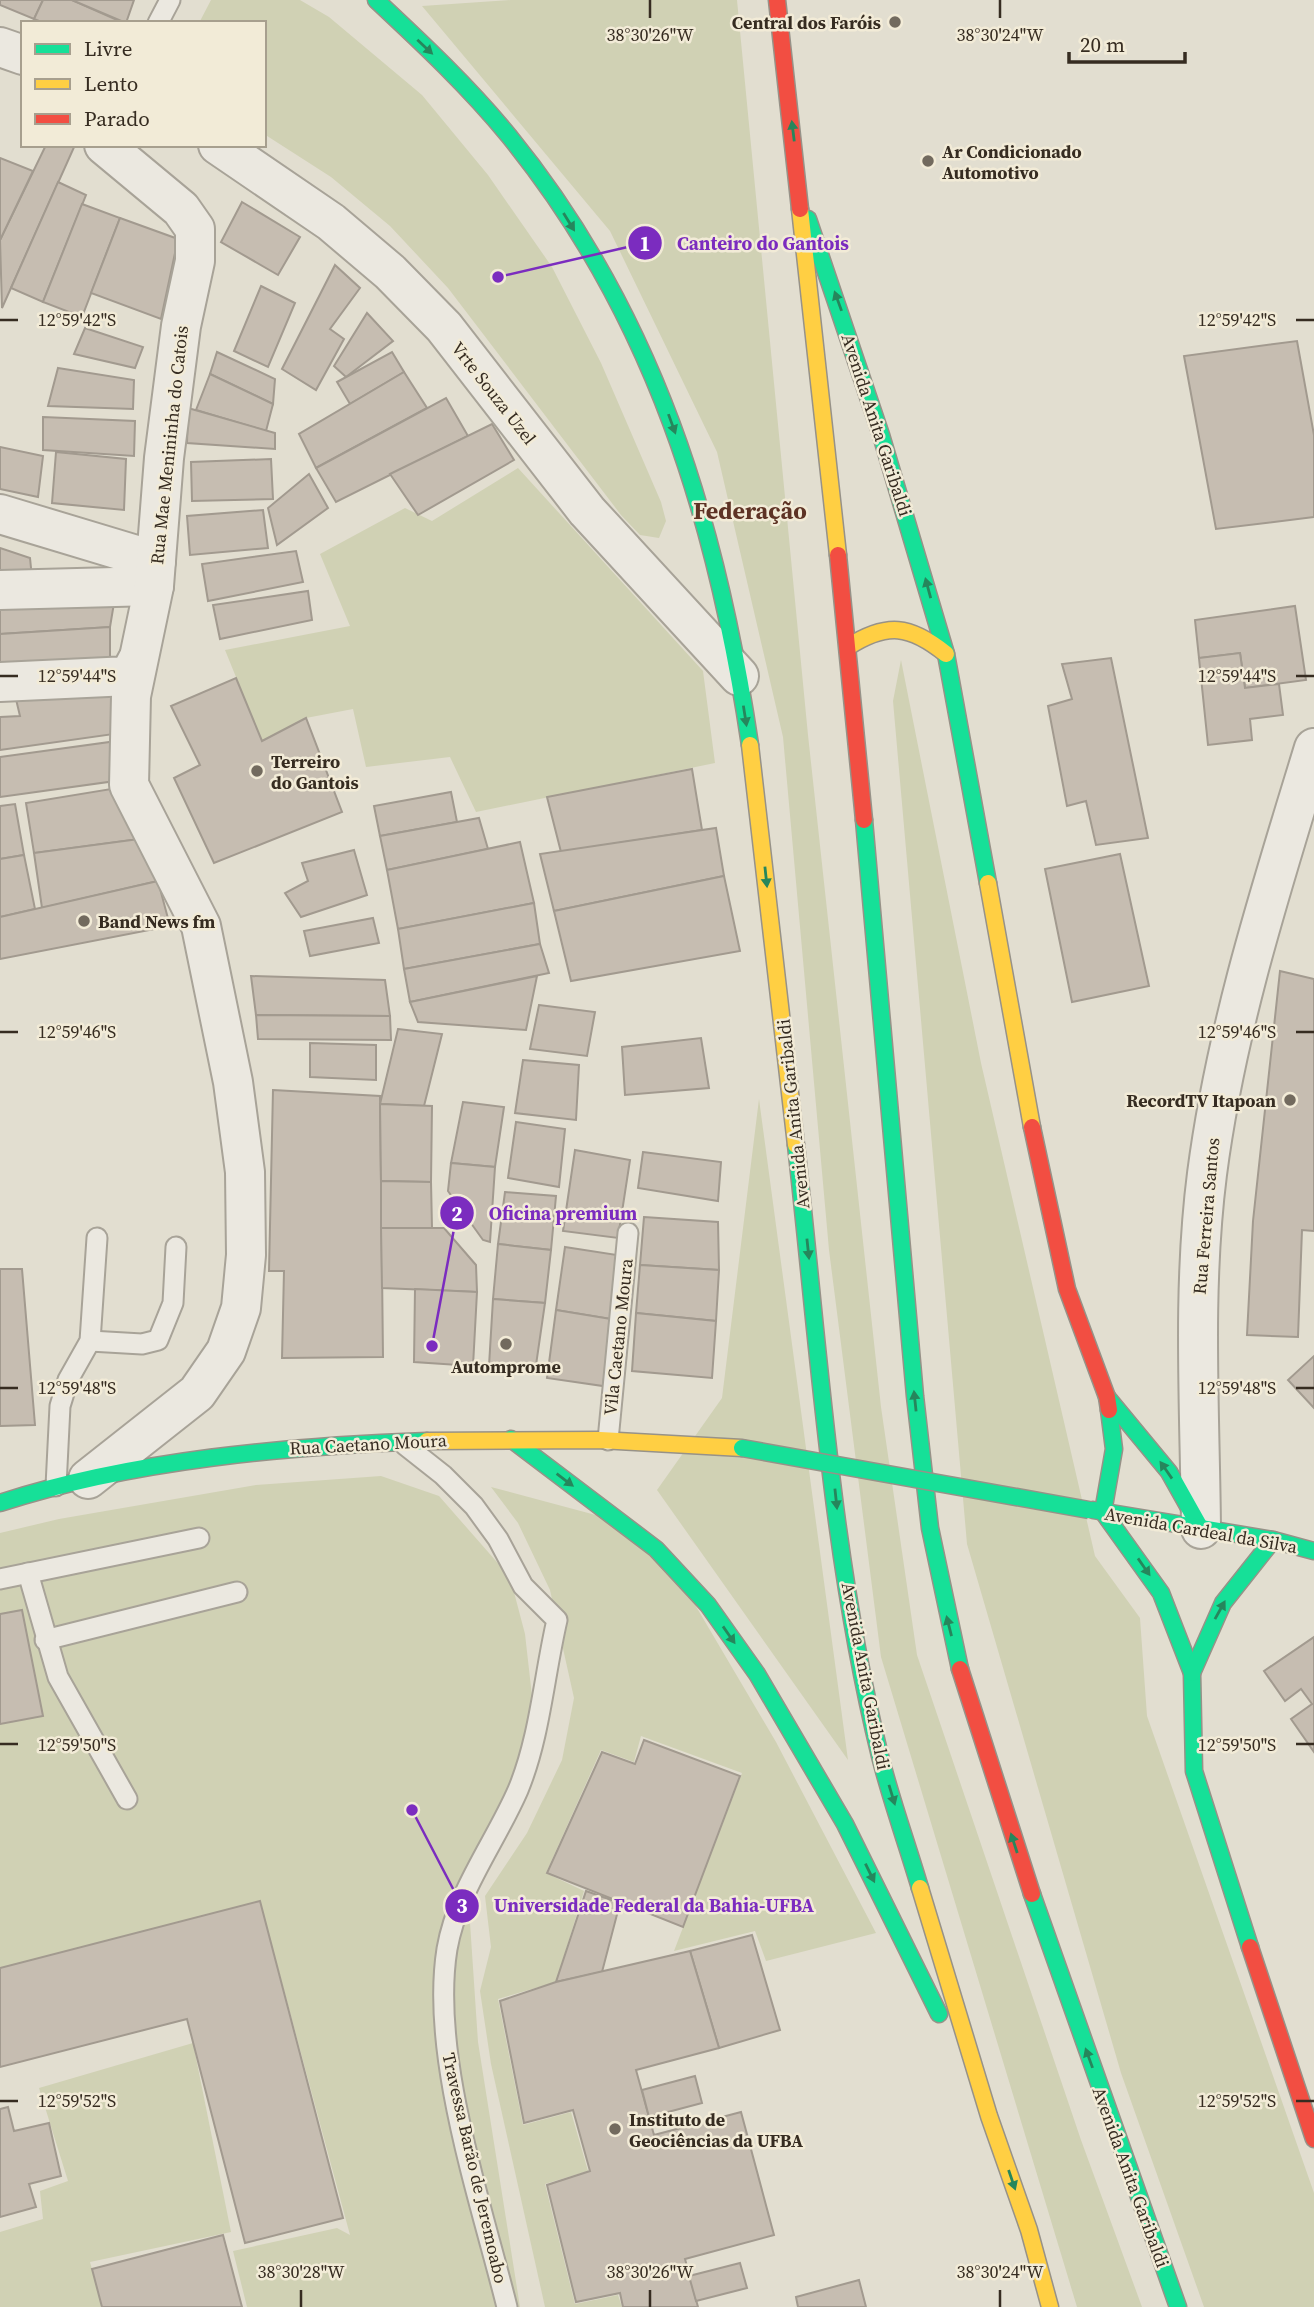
<svg xmlns="http://www.w3.org/2000/svg" width="1314" height="2307" viewBox="0 0 1314 2307" font-family="'Source Serif 4',serif">
<rect width="100%" height="100%" fill="#e2ded0"/>
<g fill="#d0d1b4">
<path d="M211,0H300L329,17L422,95L488,175L552,267L601,363L661,502L666,521L659,538L640,535L621,515L448,288L390,226L331,177L264,134V23H199Z"/>
<path d="M511,0H737L808,735L881,1407L917,1655L1081,2140L1142,2307H1077L881,1657L829,1250L783,737L717,452L610,231L422,6Z"/>
<path d="M518,468L703,671L715,763L476,812L450,757L366,767L353,709L306,718L262,741L225,650L350,626L320,554L405,508L432,521Z"/>
<path d="M901,660L981,1063L1095,1556L1140,1618L1147,1716L1314,2193V2307H1204L1121,2073L967,1544L893,701Z"/>
<path d="M759,1099L848,1760L657,1490L722,1398Z"/>
<path d="M381,1476L439,1496L510,1577L525,1634L532,1696L529,1749L468,1893L478,2042L520,2307H247L233,2251L337,2228L350,2235L260,1901L0,1968V1533L59,1519L256,1485Z"/>
<path d="M491,1487L618,1521L694,1603L776,1742L876,1933L766,1961L755,1931L674,1951L742,1773L641,1736L634,1762L601,1750L546,1873L584,1891L556,1982L498,1999L523,2125L571,2112L588,2171L545,2184L575,2304L618,2295L622,2307H545L491,2064L480,1991L491,1947L485,1896L527,1833L562,1760L574,1698L550,1590L518,1523Z"/>
<path d="M193,2043L231,2232L90,2262L102,2307H0V2232L43,2219L40,2191L68,2181L39,2088Z"/>
</g>
<g fill="#c6bdb1" stroke="#a29a8f" stroke-width="2">
<path d="M0,0H43L34,19L0,5Z"/>
<path d="M43,0H72L124,23H44L34,19Z"/>
<path d="M72,0H134L126,23Z"/>
<path d="M46,145H75L2,308L0,240Z"/>
<path d="M0,158L33,171L0,240Z"/>
<path d="M58,182L86,195L43,302L11,288Z"/>
<path d="M242,202L300,237L278,275L221,242Z"/>
<path d="M82,204L120,218L82,317L43,302Z"/>
<path d="M120,218L178,239L161,319L91,293Z"/>
<path d="M335,265L360,288L330,329L344,339L316,390L282,369Z"/>
<path d="M261,286L295,303L268,367L234,351Z"/>
<path d="M367,313L393,341L346,377L334,366Z"/>
<path d="M85,328L143,347L135,368L74,354Z"/>
<path d="M1297,341L1314,435V517L1216,529L1184,356Z"/>
<path d="M217,352L275,379L273,404L210,374Z"/>
<path d="M392,352L404,372L350,404L337,382Z"/>
<path d="M58,368L134,380L133,409L48,406Z"/>
<path d="M404,372L427,408L316,468L299,434Z"/>
<path d="M210,374L273,404L266,431L196,410Z"/>
<path d="M446,398L468,436L336,502L316,468Z"/>
<path d="M188,408L275,433V449L187,443Z"/>
<path d="M43,417L135,421L134,456L43,450Z"/>
<path d="M492,424L514,460L418,515L390,474Z"/>
<path d="M0,447L43,456L38,497L0,489Z"/>
<path d="M56,452L126,459L124,510L52,503Z"/>
<path d="M271,459L273,499L192,501L191,462Z"/>
<path d="M309,474L328,508L277,545L268,508Z"/>
<path d="M263,510L268,548L190,555L187,516Z"/>
<path d="M0,548L30,558L32,578L0,579Z"/>
<path d="M296,551L303,582L208,601L202,564Z"/>
<path d="M308,591L312,620L220,639L213,605Z"/>
<path d="M115,597L110,627L0,634V601Z"/>
<path d="M1295,606L1306,680L1245,688L1240,653L1199,658L1195,620Z"/>
<path d="M110,627V661L0,667V634Z"/>
<path d="M1240,653L1245,688L1279,684L1283,715L1250,719L1252,740L1208,745L1199,658Z"/>
<path d="M1111,658L1148,838L1096,845L1086,801L1067,806L1048,706L1072,699L1062,664Z"/>
<path d="M236,678L262,741L306,718L342,812L214,863L174,778L200,765L171,706Z"/>
<path d="M112,689L114,734L0,750V717L20,716L15,695Z"/>
<path d="M117,741L115,781L0,797V757Z"/>
<path d="M692,769L702,830L561,852L547,797Z"/>
<path d="M117,788L139,839L34,853L26,803Z"/>
<path d="M451,792L457,822L380,836L374,806Z"/>
<path d="M15,804L24,855L0,859V806Z"/>
<path d="M479,818L488,849L387,870L380,836Z"/>
<path d="M716,828L724,876L554,911L540,854Z"/>
<path d="M139,839L158,881L42,908L34,853Z"/>
<path d="M520,842L534,903L398,929L387,870Z"/>
<path d="M354,850L367,895L301,917L285,893L308,881L302,863Z"/>
<path d="M1120,854L1149,986L1072,1002L1045,869Z"/>
<path d="M24,855L35,909L0,917V859Z"/>
<path d="M724,876L740,951L571,981L554,911Z"/>
<path d="M158,881L170,926L0,959V917Z"/>
<path d="M534,903L540,944L404,969L398,929Z"/>
<path d="M373,918L379,943L310,956L304,931Z"/>
<path d="M540,944L549,973L410,1002L404,969Z"/>
<path d="M1280,971L1314,979V1231L1302,1230L1298,1337L1247,1335L1253,1221Z"/>
<path d="M251,976L385,980L390,1016L256,1015Z"/>
<path d="M537,976L526,1030L418,1022L410,1002Z"/>
<path d="M539,1005L595,1012L587,1056L530,1049Z"/>
<path d="M256,1015L390,1016L391,1040L258,1039Z"/>
<path d="M398,1029L442,1034L424,1106L380,1104Z"/>
<path d="M701,1038L709,1088L625,1095L622,1047Z"/>
<path d="M310,1043L376,1045V1080L310,1077Z"/>
<path d="M523,1060L579,1065L576,1120L515,1113Z"/>
<path d="M273,1090L380,1096L383,1357L282,1358L284,1271H269Z"/>
<path d="M463,1102L504,1107L495,1167L451,1163Z"/>
<path d="M380,1104L432,1106L431,1182L381,1181Z"/>
<path d="M516,1122L565,1129L559,1187L508,1178Z"/>
<path d="M575,1150L630,1160L618,1238L563,1231Z"/>
<path d="M643,1152L721,1162L718,1201L638,1188Z"/>
<path d="M451,1163L495,1167L490,1242L483,1240L448,1191Z"/>
<path d="M381,1181L431,1182L432,1228H381Z"/>
<path d="M505,1192L556,1196L551,1250L498,1244Z"/>
<path d="M644,1217L718,1222L719,1270L640,1265Z"/>
<path d="M381,1228H444L476,1265L477,1292L382,1288Z"/>
<path d="M498,1244L551,1250L545,1303L493,1299Z"/>
<path d="M565,1247L617,1255L611,1319L556,1310Z"/>
<path d="M640,1265L719,1270L716,1321L636,1313Z"/>
<path d="M0,1269H22L35,1425L0,1426Z"/>
<path d="M415,1289L477,1292L473,1366L414,1362Z"/>
<path d="M493,1299L545,1303L535,1372L489,1366Z"/>
<path d="M556,1310L611,1319L603,1386L547,1378Z"/>
<path d="M636,1313L716,1321L712,1378L632,1371Z"/>
<path d="M1314,1356V1408L1288,1380Z"/>
<path d="M22,1610L43,1716L0,1724V1614Z"/>
<path d="M1314,1637V1752L1291,1719L1312,1704L1301,1689L1285,1701L1264,1671Z"/>
<path d="M644,1740L740,1776L683,1927L547,1873L602,1752L635,1764Z"/>
<path d="M586,1891L620,1903L602,1972L556,1982Z"/>
<path d="M260,1901L343,2218L245,2243L187,2019L0,2067V1968Z"/>
<path d="M752,1935L780,2030L719,2048L690,1951Z"/>
<path d="M690,1951L719,2048L636,2070L654,2135L741,2112L774,2235L685,2259L698,2307H623L620,2293L576,2302L547,2185L590,2171L573,2110L524,2123L500,2001L556,1982Z"/>
<path d="M695,2076L702,2103L649,2117L642,2090Z"/>
<path d="M8,2107L14,2131L49,2123L61,2176L29,2184L36,2207L0,2217V2109Z"/>
<path d="M223,2235L242,2307H102L92,2269Z"/>
<path d="M740,2263L747,2288L696,2301L689,2276Z"/>
<path d="M859,2280L866,2307H798L796,2297Z"/>
</g>
<g fill="none" stroke-linecap="round" stroke-linejoin="round">
<defs>
<g id="lane">
<path d="M158,23L170,0"/>
<path d="M90,1341L142,1344L158,1340L173,1303L176,1247"/>
<path d="M608,1440L628,1233"/>
<path d="M405,1445L443,1475L474,1506L498,1539L523,1586L557,1620C544,1676 540,1737 518,1790C495,1843 457,1891 447,1949C430,2055 481,2202 507,2307"/>
<path d="M56,1486L60,1406L68,1380L90,1341L97,1238"/>
<path d="M28,1573L58,1677L127,1799"/>
<path d="M0,1579L199,1538"/>
<path d="M45,1640L237,1592"/>
</g>
<g id="street">
<path d="M0,47L23,55"/>
<path d="M218,145L331,222L390,272L444,327L587,511L739,676"/>
<path d="M0,514L156,561"/>
<path d="M0,590L154,586"/>
<path d="M0,682L129,676L137,661"/>
<path d="M88,1479L197,1393L226,1351L241,1308L246,1255L245,1172L233,1082L201,926L129,785L131,696L154,586L164,458L181,326L195,261V229L181,209L104,145"/>
<path d="M1201,1529C1200,1411 1192,1291 1207,1174C1226,1028 1271,889 1314,748"/>
</g>
<g id="fast">
<path d="M376,0C422,43 469,87 509,136C654,314 717,522 750,745"/>
<path d="M808,219L881,435L946,654L988,883"/>
<path d="M864,820L915,1396L930,1528L960,1669"/>
<path d="M796,1145C819,1348 831,1556 880,1756C891,1800 907,1844 920,1888"/>
<path d="M1107,1397L1169,1472L1201,1529"/>
<path d="M1109,1410L1114,1449L1103,1512L1161,1593L1192,1673L1194,1771L1250,1947"/>
<path d="M511,1439L656,1549L708,1605L757,1674L845,1824L939,2014"/>
<path d="M0,1503C131,1460 289,1446 427,1441"/>
<path d="M1093,1510L1273,1540L1314,1551"/>
<path d="M1192,1673L1223,1603L1273,1540"/>
<path d="M1032,1894L1178,2307"/>
</g>
<g id="slow">
<path d="M800,209L838,555"/>
<path d="M848,647C887,622 910,625 946,654"/>
<path d="M750,745L796,1145"/>
<path d="M988,883L1032,1127"/>
<path d="M427,1441L600,1440L742,1448"/>
<path d="M920,1888L989,2116L1029,2230L1050,2307"/>
</g>
<g id="jam">
<path d="M777,0L800,209"/>
<path d="M838,555L864,820"/>
<path d="M1032,1127L1067,1289L1107,1397L1109,1410"/>
<path d="M960,1669L1032,1894"/>
<path d="M1250,1947L1314,2139"/>
</g>
</defs>
<use href="#lane" stroke="#a8a398" stroke-width="23"/>
<use href="#street" stroke="#a8a398" stroke-width="42"/>
<use href="#fast" stroke="#979288" stroke-width="19"/>
<use href="#slow" stroke="#979288" stroke-width="19"/>
<use href="#jam" stroke="#979288" stroke-width="19"/>
<use href="#lane" stroke="#ebe8e0" stroke-width="19"/>
<use href="#street" stroke="#ebe8e0" stroke-width="38"/>
<use href="#fast" stroke="#16e098" stroke-width="16"/>
<use href="#slow" stroke="#ffcf43" stroke-width="16"/>
<use href="#jam" stroke="#f24e42" stroke-width="16"/>
<defs>
<path id="fast-bridge" d="M742,1448L1089,1510"/>
</defs>
<use href="#fast-bridge" stroke="#979288" stroke-width="19" stroke-linecap="butt"/>
<use href="#fast-bridge" stroke="#16e098" stroke-width="16"/>
</g>
<defs><path id="oneway-solid" d="M-6-.8H1V-3.2L6.5 0L1 3.2V.8H-6Z" transform="scale(1.75)"/></defs>
<g fill="#26865c">
<use href="#oneway-solid" transform="translate(425 47) rotate(43)"/>
<use href="#oneway-solid" transform="translate(793 131) rotate(-97)"/>
<use href="#oneway-solid" transform="translate(569 222) rotate(58)"/>
<use href="#oneway-solid" transform="translate(838 301) rotate(-110)"/>
<use href="#oneway-solid" transform="translate(672 424) rotate(70)"/>
<use href="#oneway-solid" transform="translate(928 588) rotate(-105)"/>
<use href="#oneway-solid" transform="translate(745 716) rotate(81)"/>
<use href="#oneway-solid" transform="translate(766 877) rotate(84)"/>
<use href="#oneway-solid" transform="translate(808 1249) rotate(84)"/>
<use href="#oneway-solid" transform="translate(915 1401) rotate(-96)"/>
<use href="#oneway-solid" transform="translate(1166 1470) rotate(-125)"/>
<use href="#oneway-solid" transform="translate(565 1480) rotate(37)"/>
<use href="#oneway-solid" transform="translate(836 1499) rotate(84)"/>
<use href="#oneway-solid" transform="translate(1144 1567) rotate(55)"/>
<use href="#oneway-solid" transform="translate(1220 1610) rotate(-61)"/>
<use href="#oneway-solid" transform="translate(949 1626) rotate(-104)"/>
<use href="#oneway-solid" transform="translate(729 1635) rotate(55)"/>
<use href="#oneway-solid" transform="translate(892 1795) rotate(73)"/>
<use href="#oneway-solid" transform="translate(1014 1843) rotate(-108)"/>
<use href="#oneway-solid" transform="translate(870 1873) rotate(64)"/>
<use href="#oneway-solid" transform="translate(1089 2058) rotate(-110)"/>
<use href="#oneway-solid" transform="translate(1012 2180) rotate(71)"/>
</g>
<path fill="none" stroke="#362c21" stroke-width="2.5" d="M650,0V18M1000,0V18M0,320H18M1296,320H1314M0,676H18M1296,676H1314M0,1032H18M1296,1032H1314M0,1388H18M1296,1388H1314M0,1744H18M1296,1744H1314M0,2101H18M1296,2101H1314M301,2290V2307M650,2290V2307M1000,2290V2307"/>
<g fill="#726a5e" stroke="#f2ebd7" stroke-width="2.5">
<circle cx="895" cy="22" r="7"/>
<circle cx="928" cy="161" r="7"/>
<circle cx="257" cy="771" r="7"/>
<circle cx="84" cy="921" r="7"/>
<circle cx="1290" cy="1100" r="7"/>
<circle cx="506" cy="1344" r="7"/>
<circle cx="615" cy="2129" r="7"/>
</g>
<g text-anchor="middle" dominant-baseline="central" stroke-width="5" stroke-linejoin="round" paint-order="stroke">
<g font-size="18" font-weight="bold" fill="#362c21" stroke="#f2ebd7" text-anchor="start">
<text x="881" y="22" text-anchor="end">Central dos Faróis</text>
<text x="942" y="151">Ar Condicionado<tspan x="942" dy="21">Automotivo</tspan></text>
<text x="271" y="761">Terreiro<tspan x="271" dy="21">do Gantois</tspan></text>
<text x="98" y="921">Band News fm</text>
<text x="1276" y="1100" text-anchor="end">RecordTV Itapoan</text>
<text x="506" y="1366" text-anchor="middle">Automprome</text>
<text x="629" y="2119">Instituto de<tspan x="629" dy="21">Geociências da UFBA</tspan></text>
</g>
<g font-size="18" fill="#362c21" stroke="#f2ebd7">
<text transform="translate(494 393) rotate(52)">Vrte Souza Uzel</text>
<text transform="translate(877 425) rotate(72)">Avenida Anita Garibaldi</text>
<text transform="translate(169 445) rotate(-84)">Rua Mae Menininha do Catois</text>
<text transform="translate(793 1114) rotate(-96)">Avenida Anita Garibaldi</text>
<text transform="translate(1206 1216) rotate(-85)">Rua Ferreira Santos</text>
<text transform="translate(618 1337) rotate(-84)">Vila Caetano Moura</text>
<text transform="translate(368 1444) rotate(-3)">Rua Caetano Moura</text>
<text transform="translate(1201 1530) rotate(10)">Avenida Cardeal da Silva</text>
<text transform="translate(866 1676) rotate(79)">Avenida Anita Garibaldi</text>
<text transform="translate(475 2168) rotate(77)">Travessa Barão de Jeremoabo</text>
<text transform="translate(1131 2177) rotate(70)">Avenida Anita Garibaldi</text>
</g>
<g font-size="24" font-weight="bold" fill="#5e3325" stroke="#f2ebd7">
<text x="750" y="510">Federação</text>
</g>
</g>
<g font-size="18" text-anchor="middle" fill="#362c21" stroke="#f2ebd7" stroke-width="5" stroke-linejoin="round" paint-order="stroke">
<text x="650" y="41">38°30'26"W</text>
<text x="1000" y="41">38°30'24"W</text>
<text x="77" y="326">12°59'42"S</text>
<text x="1237" y="326">12°59'42"S</text>
<text x="77" y="682">12°59'44"S</text>
<text x="1237" y="682">12°59'44"S</text>
<text x="77" y="1038">12°59'46"S</text>
<text x="1237" y="1038">12°59'46"S</text>
<text x="77" y="1394">12°59'48"S</text>
<text x="1237" y="1394">12°59'48"S</text>
<text x="77" y="1751">12°59'50"S</text>
<text x="1237" y="1751">12°59'50"S</text>
<text x="77" y="2107">12°59'52"S</text>
<text x="1237" y="2107">12°59'52"S</text>
<text x="301" y="2278">38°30'28"W</text>
<text x="650" y="2278">38°30'26"W</text>
<text x="1000" y="2278">38°30'24"W</text>
</g>
<path fill="none" stroke="#7b2cbf" stroke-width="2.5" d="M498 277L645 243M432 1346L457 1213M412 1810L462 1906"/>
<g fill="#7b2cbf" stroke="#f2ebd7" stroke-width="2.5">
<circle cx="498" cy="277" r="7"/>
<circle cx="432" cy="1346" r="7"/>
<circle cx="412" cy="1810" r="7"/>
<circle cx="645" cy="243" r="18"/>
<circle cx="457" cy="1213" r="18"/>
<circle cx="462" cy="1906" r="18"/>
</g>
<g font-size="21" text-anchor="middle" font-weight="bold" fill="#fff">
<text x="645" y="251">1</text>
<text x="457" y="1221">2</text>
<text x="462" y="1913">3</text>
</g>
<g font-size="19" text-anchor="middle" font-weight="bold" fill="#7b2cbf" stroke="#f2ebd7" stroke-width="5" stroke-linejoin="round" paint-order="stroke">
<text x="763" y="250">Canteiro do Gantois</text>
<text x="563" y="1220">Oficina premium</text>
<text x="654" y="1912">Universidade Federal da Bahia-UFBA</text>
</g>
<rect x="21" y="21" width="245" height="126" fill="#f2ebd7" stroke="#a79f8e" stroke-width="2"/>
<rect x="35" y="44" width="35" height="10" fill="#16e098" stroke="#a79f8e" stroke-width="2"/>
<text x="84" y="56" font-size="21" fill="#362c21">Livre</text>
<rect x="35" y="79" width="35" height="10" fill="#ffcf43" stroke="#a79f8e" stroke-width="2"/>
<text x="84" y="91" font-size="21" fill="#362c21">Lento</text>
<rect x="35" y="114" width="35" height="10" fill="#f24e42" stroke="#a79f8e" stroke-width="2"/>
<text x="84" y="126" font-size="21" fill="#362c21">Parado</text>
<path d="M1069 52v10h116v-10" fill="none" stroke="#362c21" stroke-width="3.5"/>
<text x="1080" y="52" font-size="21" fill="#362c21" stroke="#f2ebd7" stroke-width="5" paint-order="stroke">20 m</text>
</svg>
